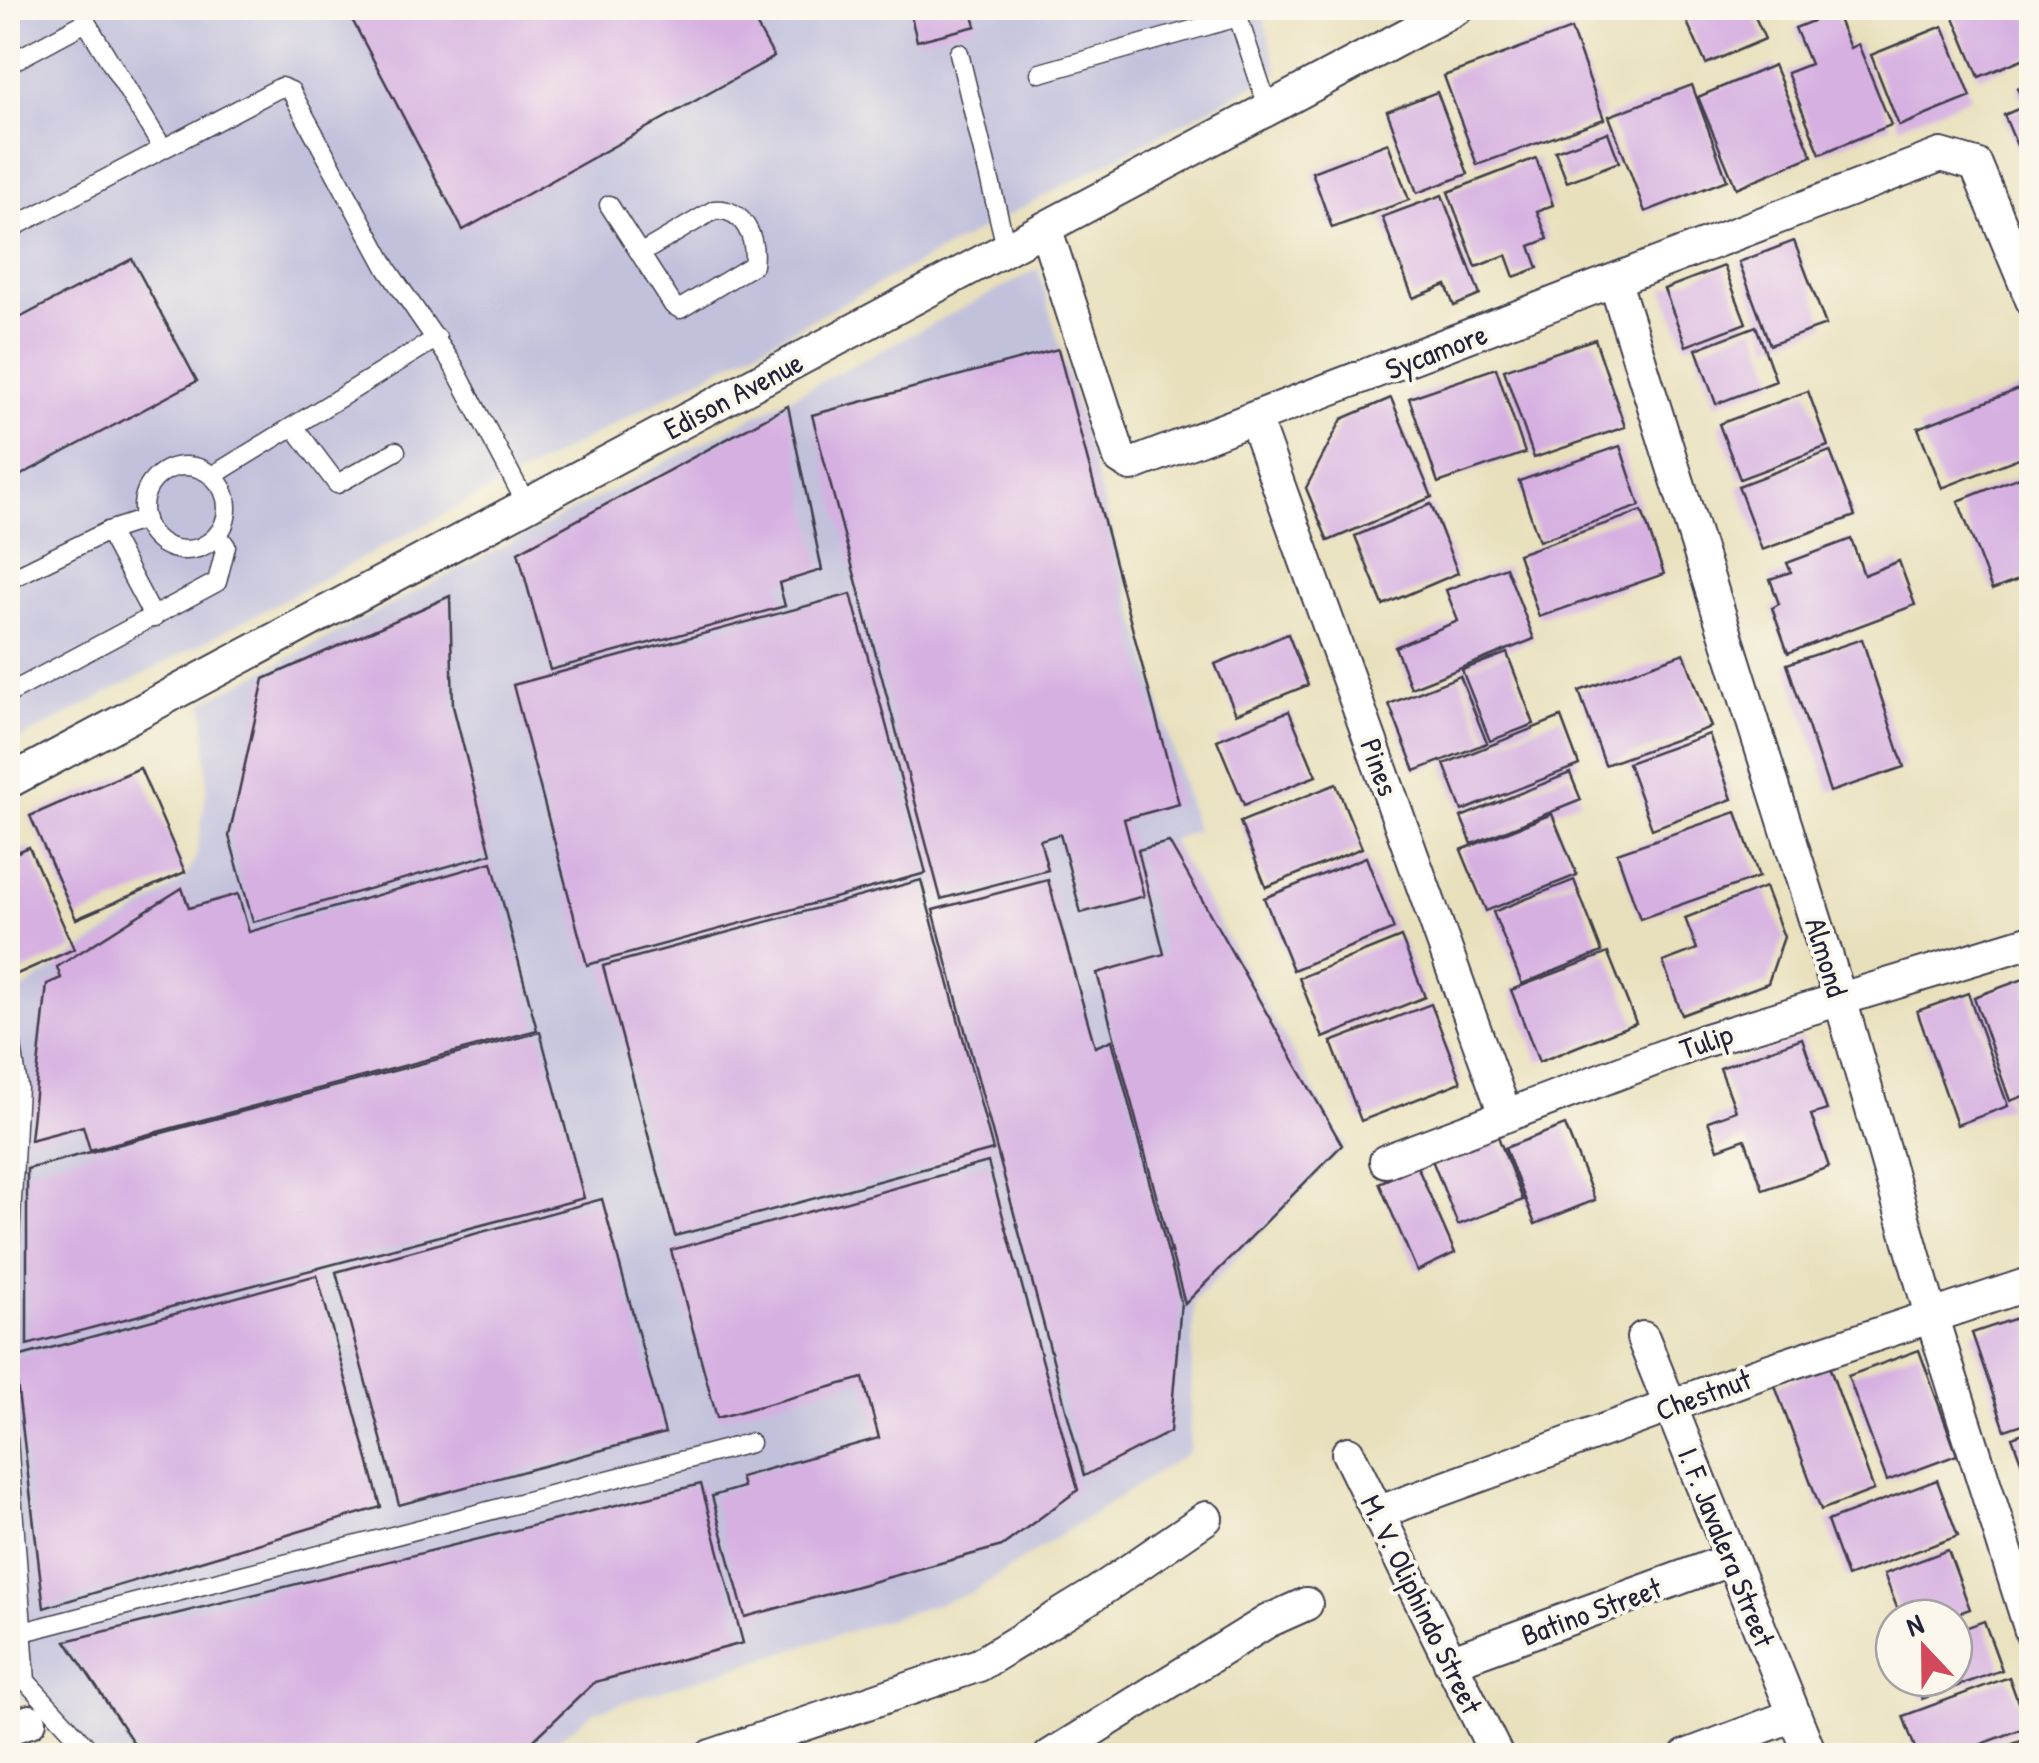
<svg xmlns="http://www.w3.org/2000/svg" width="2039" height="1763" viewBox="0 0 2039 1763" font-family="'Patrick Hand',sans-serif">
<rect width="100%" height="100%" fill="#fbf7ec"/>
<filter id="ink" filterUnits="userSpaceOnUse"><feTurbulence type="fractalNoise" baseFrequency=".01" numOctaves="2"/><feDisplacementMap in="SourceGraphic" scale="20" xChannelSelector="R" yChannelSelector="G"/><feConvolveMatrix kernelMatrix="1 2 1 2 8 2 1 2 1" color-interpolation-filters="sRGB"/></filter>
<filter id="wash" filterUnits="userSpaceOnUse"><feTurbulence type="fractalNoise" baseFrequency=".0048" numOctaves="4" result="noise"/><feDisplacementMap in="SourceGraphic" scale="40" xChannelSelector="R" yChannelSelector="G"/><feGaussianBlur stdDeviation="2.25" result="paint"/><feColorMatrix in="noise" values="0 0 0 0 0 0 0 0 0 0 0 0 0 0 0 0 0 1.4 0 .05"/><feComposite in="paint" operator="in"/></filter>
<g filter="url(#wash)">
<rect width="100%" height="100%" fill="#e8e0bc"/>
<g fill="#c2c1dc">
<path d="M8,8H1261L1278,72L8,746Z"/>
<path d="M1038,269L1196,831L1171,840L1346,1146L1194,1301L1189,1452L971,1593L594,1712L538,1755H81L19,1694L8,1530V1179L15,995L184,880L196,857L207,787L204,702Z"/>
</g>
<g id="blocks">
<g fill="#d6b0e1">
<path d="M346,8H747L774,57L463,230Z"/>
<path d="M909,8H971L976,26L917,41Z"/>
<path d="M1692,8H1751L1765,39L1706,64L1682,11Z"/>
<path d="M1950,8H2024L2032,25V55L1979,77Z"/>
<path d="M1835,12L1850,48L1858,44L1891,125L1820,154L1787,73L1810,64L1795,28Z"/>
<path d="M1943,26L1971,97L1899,126L1871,55Z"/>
<path d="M1571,29L1604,119L1477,165L1444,76Z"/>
<path d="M1774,65L1812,156L1736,188L1698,97Z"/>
<path d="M2032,82V143L2018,148L2004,115L2025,106L2017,88Z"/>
<path d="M1692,85L1727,180L1645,212L1609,116Z"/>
<path d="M1437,92L1468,174L1417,193L1387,111Z"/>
<path d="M1608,132L1619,162L1567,182L1555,151Z"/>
<path d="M1388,143L1409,200L1332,228L1312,172Z"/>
<path d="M1536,158L1553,205L1537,211L1548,239L1530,246L1538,268L1514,277L1506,255L1476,267L1448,192Z"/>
<path d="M1442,195L1480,295L1454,306L1446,285L1413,298L1382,217Z"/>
<path d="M1794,241L1826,325L1770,345L1739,262Z"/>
<path d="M132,259L197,381L8,482V324Z"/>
<path d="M1724,266L1746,323L1686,346L1664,289Z"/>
<path d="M1756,326L1776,381L1716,404L1696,349Z"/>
<path d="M1595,339L1625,427L1534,458L1504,370Z"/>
<path d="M1058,349L1179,804L1124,819L1144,896L1081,913L1060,834L1040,840L1048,870L941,899L812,415Z"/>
<path d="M1496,368L1525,453L1438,483L1409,398Z"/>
<path d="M2032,384V453L1942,488L1918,428Z"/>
<path d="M1808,391L1828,446L1740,479L1719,424Z"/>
<path d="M1391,398L1432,497L1328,541L1306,488L1342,419Z"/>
<path d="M788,406L822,570L779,583L785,606L550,670L518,552Z"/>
<path d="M1620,446L1640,506L1539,541L1519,481Z"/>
<path d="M1830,451L1855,516L1762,550L1738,486Z"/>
<path d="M2032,472V575L1992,590L1958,501Z"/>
<path d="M1431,504L1458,573L1383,605L1355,536Z"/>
<path d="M1642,511L1664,574L1539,617L1518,554Z"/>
<path d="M1851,539L1864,575L1899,561L1915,605L1788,653L1772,608L1779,604L1770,579L1791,572L1787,563Z"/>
<path d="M1506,567L1534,639L1411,688L1395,647L1458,621L1446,590Z"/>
<path d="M851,594L926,873L587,965L513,685Z"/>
<path d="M450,596L453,706L491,854L253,922L229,836L264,679Z"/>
<path d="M1288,634L1308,685L1236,714L1215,664Z"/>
<path d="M1862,639L1904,767L1830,792L1787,664Z"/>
<path d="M1507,653L1534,724L1490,741L1462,670Z"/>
<path d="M1684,653L1711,727L1605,765L1579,691Z"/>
<path d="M1460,676L1487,743L1415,771L1389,704Z"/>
<path d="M1289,711L1316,776L1244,805L1217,740Z"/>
<path d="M1561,717L1579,765L1462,811L1444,764Z"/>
<path d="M1709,734L1732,799L1652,829L1628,763Z"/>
<path d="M140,768L185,872L76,919L30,816Z"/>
<path d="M1570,773L1581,800L1472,844L1461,817Z"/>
<path d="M1336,784L1362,848L1266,887L1240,822Z"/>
<path d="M1736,812L1759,877L1640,919L1617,853Z"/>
<path d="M1552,814L1577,875L1486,911L1461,850Z"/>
<path d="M1169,842L1342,1145L1185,1304L1097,973L1164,954L1138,850Z"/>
<path d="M29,847L74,949L8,978V856Z"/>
<path d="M1366,857L1394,929L1293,970L1264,898Z"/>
<path d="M492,862L537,1030L90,1150L83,1126L30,1140L47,984L61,978L57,967L182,888L189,908L238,894L249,932Z"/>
<path d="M921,880L993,1150L675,1236L603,966Z"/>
<path d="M1048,880L1095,1047L1112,1040L1181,1302L1170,1432L1084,1476L933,910Z"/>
<path d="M1574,880L1602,952L1522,984L1493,912Z"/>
<path d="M1765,887L1784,937L1768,983L1682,1015L1663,962L1697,949L1685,918Z"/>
<path d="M1401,937L1425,997L1323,1038L1299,978Z"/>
<path d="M1608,953L1636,1023L1539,1062L1511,990Z"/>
<path d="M2029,977L2032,1093L2010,1101L1974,997Z"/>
<path d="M1968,993L2008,1106L1957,1125L1917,1011Z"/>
<path d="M1431,1004L1461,1082L1361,1121L1331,1042Z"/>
<path d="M540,1032L584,1198L27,1345V1169Z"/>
<path d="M1802,1038L1827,1110L1811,1115L1829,1167L1763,1190L1745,1139L1718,1149L1708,1121L1736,1111L1720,1068Z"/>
<path d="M1565,1125L1595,1200L1535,1224L1505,1148Z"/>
<path d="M1497,1134L1523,1200L1458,1225L1432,1160Z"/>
<path d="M988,1162L1078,1490L1002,1546L745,1617L712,1496L743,1487L740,1477L879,1438L863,1378L717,1418L671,1250Z"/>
<path d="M1417,1166L1455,1253L1417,1271L1379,1183Z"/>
<path d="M602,1199L665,1433L399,1505L336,1272Z"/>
<path d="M317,1275L381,1507L44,1608L14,1358Z"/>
<path d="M2032,1313V1421L2005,1430L1972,1333Z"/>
<path d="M1919,1350L1957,1455L1887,1481L1848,1376Z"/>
<path d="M1829,1366L1874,1490L1821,1510L1775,1386Z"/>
<path d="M2032,1430V1489H2031L2012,1437Z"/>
<path d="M1937,1480L1958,1536L1847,1577L1827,1521Z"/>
<path d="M701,1484L743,1643L595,1682L517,1756H142L66,1641Z"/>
<path d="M1948,1550L1970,1609L1945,1618H1901L1884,1574Z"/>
<path d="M1984,1621L2002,1670L1922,1699L1914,1678H1954V1632Z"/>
<path d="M2009,1677L2027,1727L1950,1756H1918L1903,1716Z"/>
<path d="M2032,1737V1756H1982V1755Z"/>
</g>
</g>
</g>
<g filter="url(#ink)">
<use href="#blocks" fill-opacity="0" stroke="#403e4e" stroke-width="2.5"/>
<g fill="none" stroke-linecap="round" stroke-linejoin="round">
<defs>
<g id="lane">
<path d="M1235,8L1269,110"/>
<path d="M959,53L1007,251"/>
<path d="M8,64L86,22L162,147"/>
<path d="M1040,73L1238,17"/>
<path d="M609,205L673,305L680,309L753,265C757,239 744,207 714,210L643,252"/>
<path d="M8,230L281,87L291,91L388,270L452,363L526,503"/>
<path d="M295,428L337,484L396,451"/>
<circle cx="185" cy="508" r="42"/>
<path d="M212,476L437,338"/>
<path d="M108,531L154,618"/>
<path d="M8,580L108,531L145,519"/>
<path d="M8,694L217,582L226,546L218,535"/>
<path d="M8,1017L18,1087L8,1275"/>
<path d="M8,1439L26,1681L95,1756"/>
<path d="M23,1632L750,1443"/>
</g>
<g id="street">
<path d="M1046,230L1120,458L1131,465L1941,155L1976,165L2032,300"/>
<path d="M1615,282L1841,1002L1931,1315L2032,1634"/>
<path d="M1255,420L1505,1114"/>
<path d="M8,782L1457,8"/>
<path d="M1386,1161L1703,1041L2032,941"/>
<path d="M1643,1338L1811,1756"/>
<path d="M1348,1453L1497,1756"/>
<path d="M1377,1513L1758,1374L2032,1283"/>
<path d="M1450,1662L1732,1559"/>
<path d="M8,1728L30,1721"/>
<path d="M711,1756L979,1665L1095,1594L1206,1518"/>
<path d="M1050,1756L1268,1621L1306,1604"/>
<path d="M1686,1756L1794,1715"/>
</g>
</defs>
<use href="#lane" stroke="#403e4e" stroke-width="21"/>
<use href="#street" stroke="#403e4e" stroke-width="36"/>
<use href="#lane" stroke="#fff" stroke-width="18"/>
<use href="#street" stroke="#fff" stroke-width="32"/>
</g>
</g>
<g text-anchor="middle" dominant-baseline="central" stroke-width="8" stroke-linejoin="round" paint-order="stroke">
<g font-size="30" fill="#22223b" stroke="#fbf7ec">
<text transform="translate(1436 351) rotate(-21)">Sycamore</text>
<text transform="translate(733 395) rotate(-28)">Edison Avenue</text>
<text transform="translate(1380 767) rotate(70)">Pines</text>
<text transform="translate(1827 957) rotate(73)">Almond</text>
<text transform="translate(1706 1041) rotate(-19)">Tulip</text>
<text transform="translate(1703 1394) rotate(-20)">Chestnut</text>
<text transform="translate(1727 1547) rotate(68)">I. F. Javalera Street</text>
<text transform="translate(1422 1604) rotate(64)">M. V. Oliphindo Street</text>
<text transform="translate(1591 1611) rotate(-20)">Batino Street</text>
</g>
</g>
<rect width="2039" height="1763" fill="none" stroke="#fbf7ec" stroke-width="40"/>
<g transform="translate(1924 1648) rotate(338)"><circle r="48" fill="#fbf7ec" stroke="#a4a2a5" stroke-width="2.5"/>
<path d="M0-8L18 38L0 25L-18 38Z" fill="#d1495b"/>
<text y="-15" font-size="28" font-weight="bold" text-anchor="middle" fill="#22223b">N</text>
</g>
</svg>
